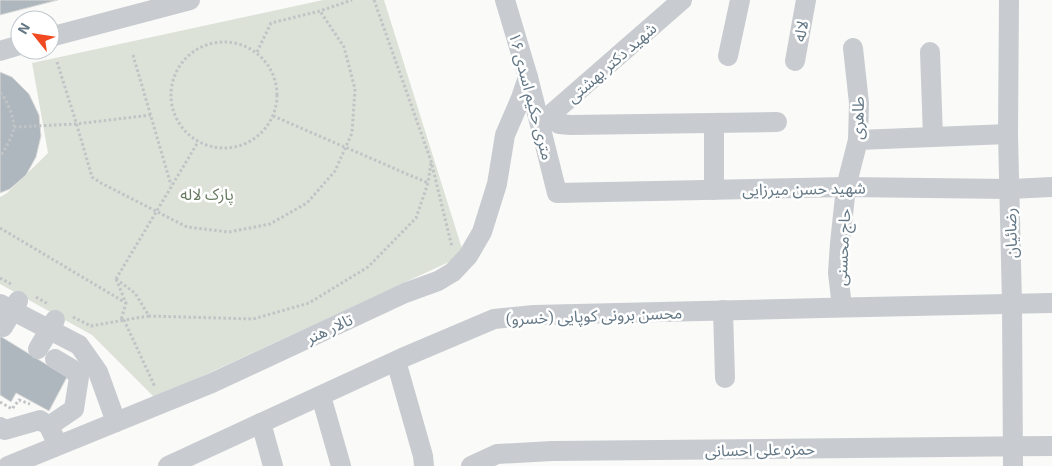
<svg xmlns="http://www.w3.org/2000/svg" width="1052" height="466" viewBox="0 0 1052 466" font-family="'Exo 2','Noto Sans Arabic',sans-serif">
<rect width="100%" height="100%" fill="#fafaf8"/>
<path fill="#dce2d8" d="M323,0H384L464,255L155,398L92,335L0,284V197L7,193L48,153L32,63Z"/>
<g fill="#aeb7bd" stroke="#dcdcda">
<path d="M0,0H58L0,15Z"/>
<path d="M0,72L12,77L29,94L39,115L41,136L36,157L26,175L10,189L0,193Z"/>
<path d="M0,336L67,377L49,411L16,393L11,402L0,395Z"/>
</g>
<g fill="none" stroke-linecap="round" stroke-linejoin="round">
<g stroke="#c1c4c6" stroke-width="3" stroke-dasharray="2.5 2.5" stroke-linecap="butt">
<path d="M374,0L431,161L452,247"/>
<circle cx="224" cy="95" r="53"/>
<path d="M257,52L271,23L320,11L352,0"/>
<path d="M133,55L171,185"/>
<path d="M57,62L76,122L92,177L101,183L187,227L229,232L270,224L307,203L335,171L352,133L355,89L344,47L320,11"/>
<path d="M0,93C7,99 14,118 14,127C13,136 5,149 0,157"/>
<path d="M273,116L428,183"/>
<path d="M14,127L76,124L151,115"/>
<path d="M0,228L126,303"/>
<path d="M0,278L13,285"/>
<path d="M116,279L135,293L149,316L253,319L309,303L368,267L416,218L428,183L431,163"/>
<path d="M116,279L198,142"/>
<path d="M116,279L126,303L121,320"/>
<path d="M36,297L48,304"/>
<path d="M149,316L124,320L155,387"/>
<path d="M73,317L91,326L124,320"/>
<path d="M0,402L12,409L19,400L30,404"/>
</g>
<g stroke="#c8ccd0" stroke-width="20">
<path d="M505,0L528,77L557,193L846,187L1009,189L1052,187"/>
<path d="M1009,0L1008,134L1012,304L1013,466"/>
<path d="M50,37L190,0"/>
<path d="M0,51L20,45"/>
<path d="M930,52L933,137"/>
<path d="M728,56L740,0"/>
<path d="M795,61L806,0"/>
<path d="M551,115L559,124L571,125L777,122"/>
<path d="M541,123L682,0"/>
<path d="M714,123V190"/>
<path d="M858,140L1008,134"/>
<path d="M0,304L79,345L98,372L116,422"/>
<path d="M842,307L838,273L840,243L846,187L858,140L859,103L853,48"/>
<path d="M723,310L725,378"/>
<path d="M3,327L18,301"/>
<path d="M38,349L55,320"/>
<path d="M396,361L423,456L424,466"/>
<path d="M321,396L341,466"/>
<path d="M261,423L273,466"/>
<path d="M49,426L74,409L79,377L72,369L55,359"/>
<path d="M0,427L5,430L40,420L49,426L54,437"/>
<path d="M8,466L212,383L405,293L438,281L453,272L468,256L482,232L497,184L505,135L521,98L528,77"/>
<path d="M168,466L402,358L494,319L534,315L822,308L1052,303"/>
<path d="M471,466L497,454L552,451L1052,446"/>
</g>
</g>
<g text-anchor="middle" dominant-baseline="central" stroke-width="5" stroke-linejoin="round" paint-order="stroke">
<g font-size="16" fill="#637785" stroke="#fff">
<text transform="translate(800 31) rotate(-80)">لاله</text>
<text transform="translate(611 62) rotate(-41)">شهید دکتر بهشتی</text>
<text transform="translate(532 96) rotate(75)">۱۶ متری حکیم اسدی</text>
<text transform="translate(857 118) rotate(-89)">طاهری</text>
<text transform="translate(804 188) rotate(-1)">شهید حسن میرزایی</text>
<text transform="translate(1010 233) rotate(-92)">رضائیان</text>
<text transform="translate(842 247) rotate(-87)">حاج محسنی</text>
<text transform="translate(594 315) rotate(-2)">محسن برونی کوپایی (خسرو)</text>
<text transform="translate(329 328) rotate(-25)">تالار هنر</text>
<text transform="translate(760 449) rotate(-1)">حمزه علی احسانی</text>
</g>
<g font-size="16" fill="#687b62" stroke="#fff">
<text x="207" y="193">پارک لاله</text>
</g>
</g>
<g transform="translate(35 35) rotate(300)"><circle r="24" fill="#ffffff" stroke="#c1c9ce"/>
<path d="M0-4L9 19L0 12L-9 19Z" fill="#f14921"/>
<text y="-8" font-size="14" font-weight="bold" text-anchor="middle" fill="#637785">N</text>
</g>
</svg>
